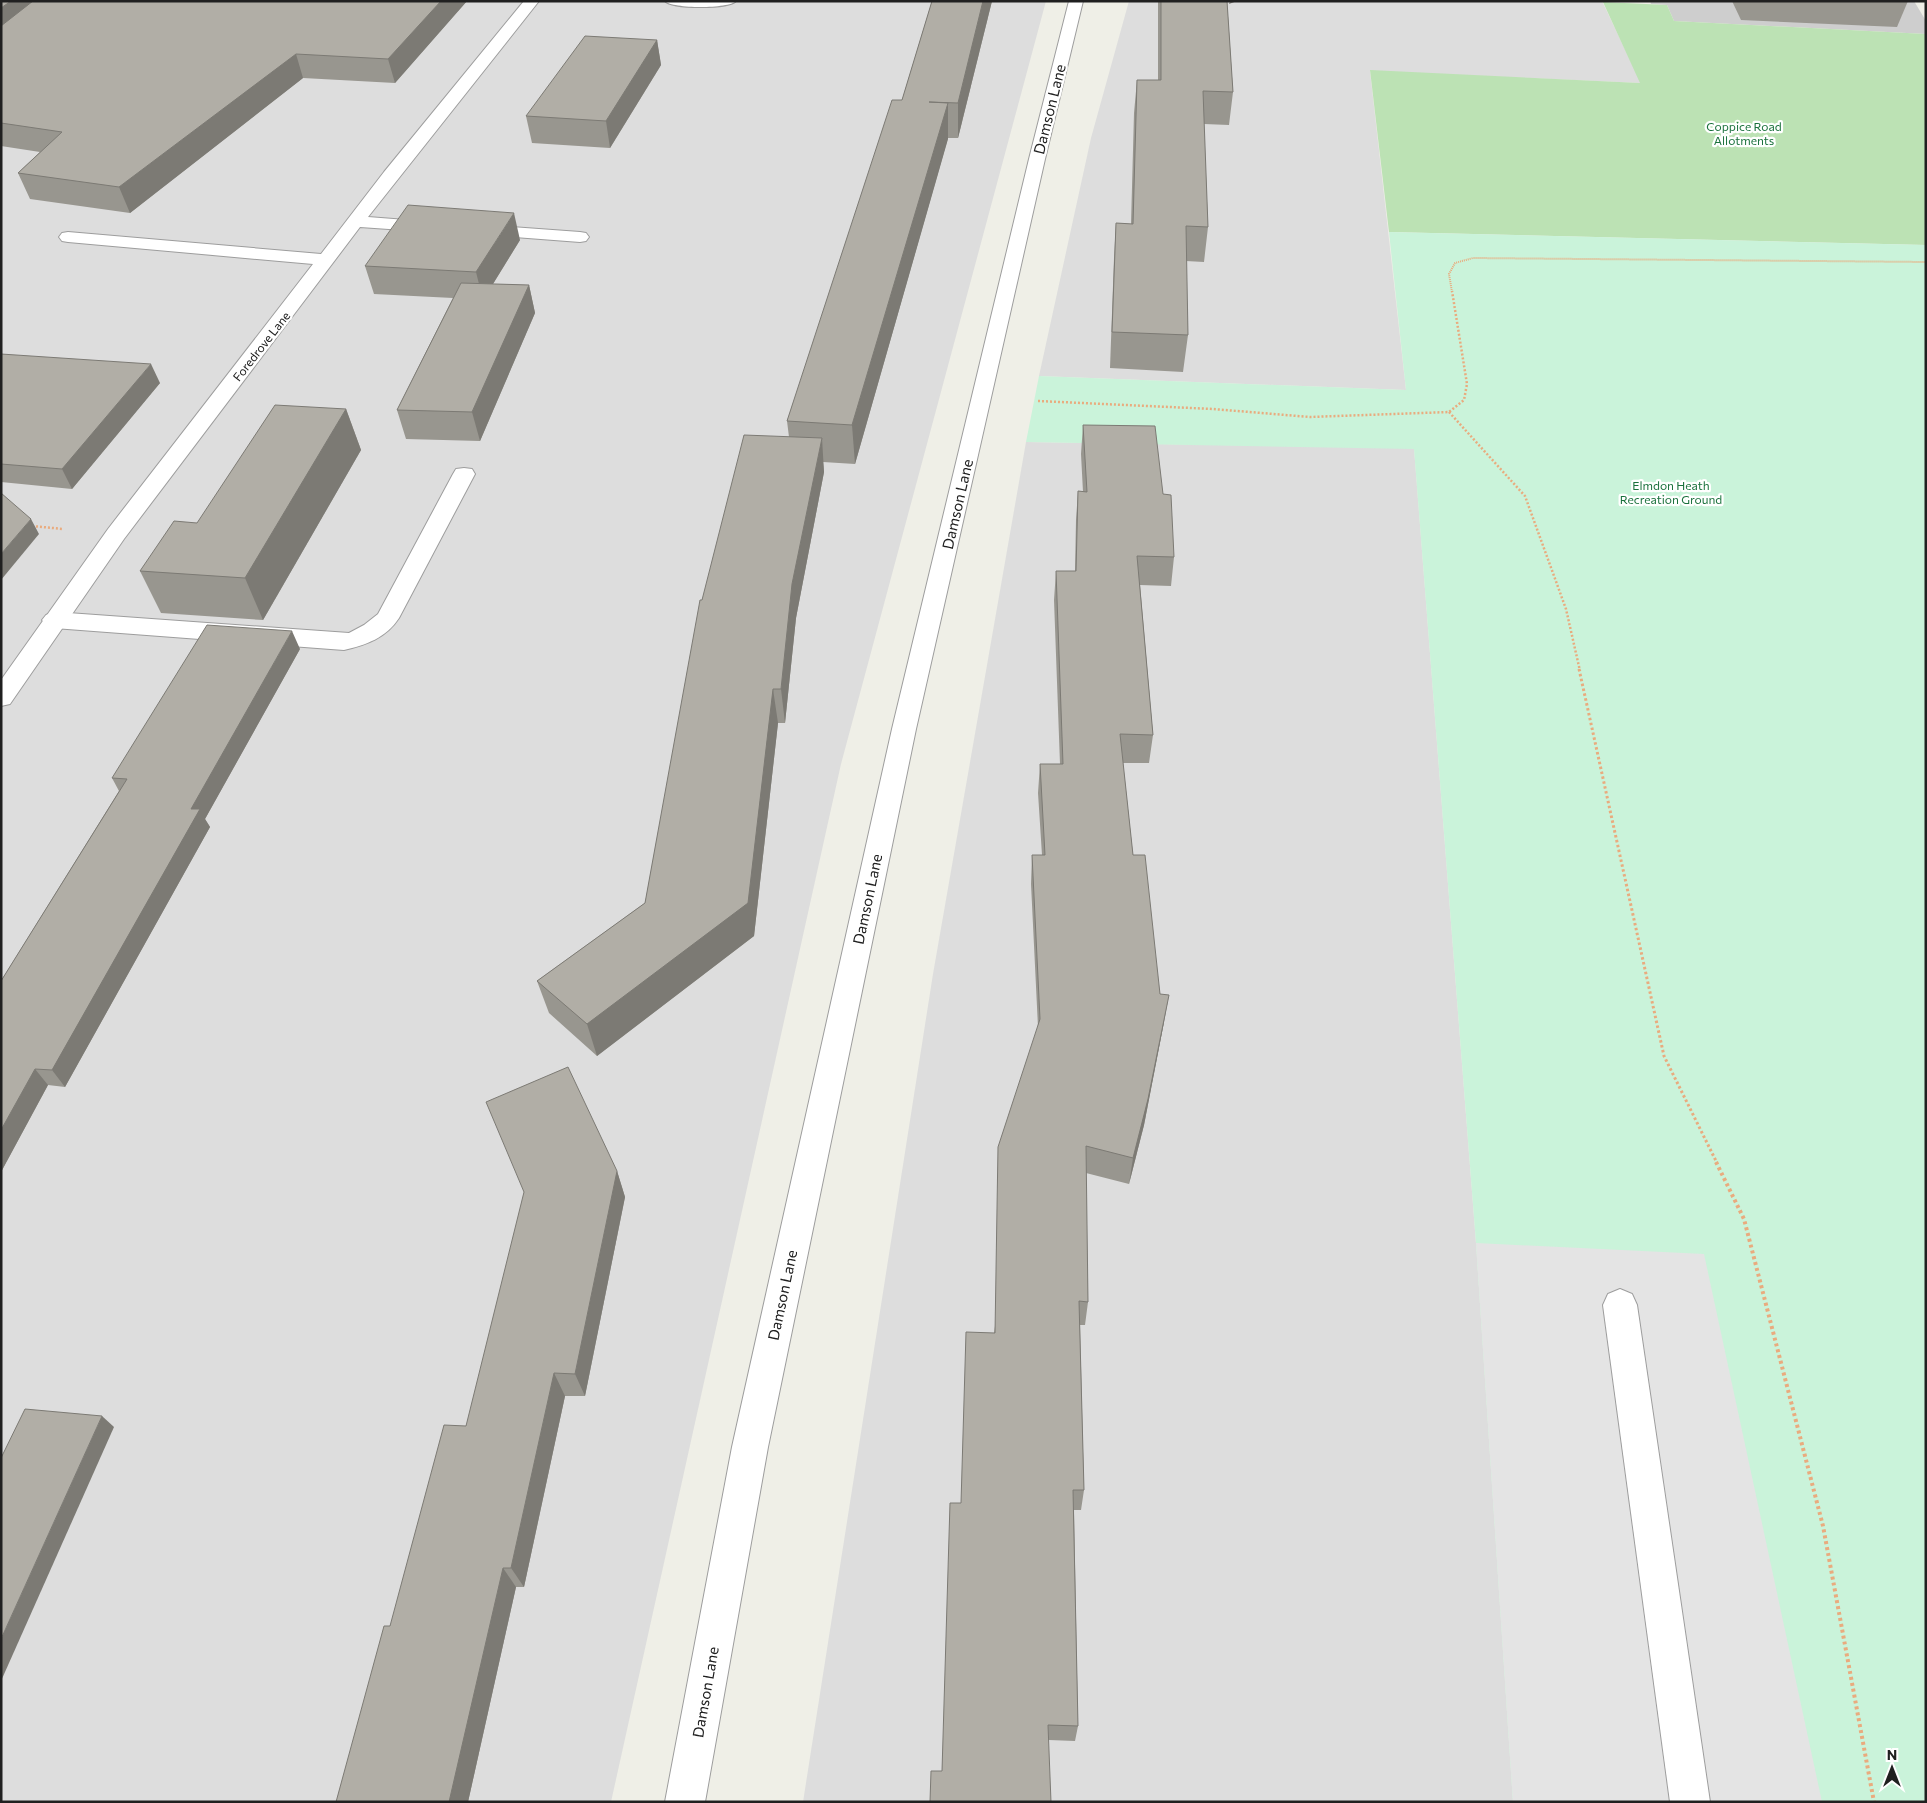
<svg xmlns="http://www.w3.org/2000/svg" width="1927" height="1803" viewBox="0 0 1927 1803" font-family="Commissioner,sans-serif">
<rect width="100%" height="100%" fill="#efefe7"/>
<g fill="#ddd">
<path d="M1,1H1046L841,764L611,1802H1Z"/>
<path d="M1129,1H1602L1641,83L1370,71L1406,390L1039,376L1091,138Z"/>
<path d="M1026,442L1414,448L1476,1243L1513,1802H803L933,974Z"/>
</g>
<path fill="#cecece" d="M1650,1H1914L1926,21V34L1674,21L1667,5L1651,4Z"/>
<path fill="#bce2b4" d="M1603,2L1667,5L1674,21L1926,34V245L1389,232L1370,70L1640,83Z"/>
<path fill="#caf3da" d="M1389,232L1926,245V1802H1513L1476,1243L1414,449L1026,442L1039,376L1406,390Z"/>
<path fill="#e4e4e4" d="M1476,1243L1704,1254L1822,1802H1513Z"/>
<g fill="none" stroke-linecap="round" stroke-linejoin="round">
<defs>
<g id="service">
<path d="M665,1H736C729,9 672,9 665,1Z"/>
<path d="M464,468L472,469L475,474L399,618C386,638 366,645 344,650L54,628L46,625L42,620L46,615L54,612L349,633L364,625L378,614L453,474L456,469Z"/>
<path d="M1620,1289L1632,1294L1637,1305L1710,1802H1670L1603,1305L1608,1294Z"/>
</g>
<g id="minor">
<path d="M524,1H539L368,217L432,222L438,223L441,227L438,231L432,232L360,227L124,539L10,704L1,706V680L108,529L313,264L68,242L62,241L59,237L62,233L68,232L321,254L384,172Z"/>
<path d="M482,225L580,232L586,233L589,237L586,241L580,242L476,234L473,230L476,226Z"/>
</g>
<path id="tertiary" d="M1069,1H1083L1045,159L916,729L768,1447L705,1802H665L732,1447L892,729L1029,159Z"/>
</defs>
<use href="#service" stroke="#9d9d9d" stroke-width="2"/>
<use href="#minor" stroke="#9d9d9d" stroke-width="2"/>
<use href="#tertiary" stroke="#9d9d9d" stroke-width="2"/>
<path stroke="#e9ab7e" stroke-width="2" stroke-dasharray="1 1" stroke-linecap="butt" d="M1452,292L1449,274L1455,263L1473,258L1926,262"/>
<g stroke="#e9ab7e" stroke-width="2.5" stroke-dasharray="2 2" stroke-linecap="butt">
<path d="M1038,401L1213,409L1310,417L1449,412L1464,400L1467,384L1452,291"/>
<path d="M1449,412L1525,496L1566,609L1580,671"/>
<path d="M32,526L63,529"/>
</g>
<path stroke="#e9ab7e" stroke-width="3" stroke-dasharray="2.5 2.5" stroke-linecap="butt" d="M1579,669L1664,1056L1717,1163"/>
<path stroke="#e9ab7e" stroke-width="4" stroke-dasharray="3 3" stroke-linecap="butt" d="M1716,1162L1744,1219L1823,1526L1874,1802"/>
<use href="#service" fill="#fff" fill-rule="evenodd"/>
<use href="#minor" fill="#fff" fill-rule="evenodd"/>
<use href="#tertiary" fill="#fff" fill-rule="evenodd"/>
</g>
<g fill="#98968f">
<path d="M1,1H467L395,83L303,78L130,213L30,199L18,173L40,152L1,146Z"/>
<path d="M932,1H992L958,138H948L855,464L823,462L824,472L796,618L785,723H778L754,936L597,1056L549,1013L537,981L645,903L702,600L789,437L787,421L902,100Z"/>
<path d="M1158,1H1227L1233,92L1229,125L1204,124L1208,227L1204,262L1186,261L1188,335L1183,372L1110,368L1114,258L1116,223L1131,224L1134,113L1137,80H1158Z"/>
<path d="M1732,1H1908L1897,27L1741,20Z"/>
<path d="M657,40L661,65L610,148L532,143L526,116Z"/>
<path d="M520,240L493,284L529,285L535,313L480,441L406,439L397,410L453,298L374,294L365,266Z"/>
<path d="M1,354L160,383L72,489L1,482Z"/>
<path d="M346,409L361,450L263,620L161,613L140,571L197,523Z"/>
<path d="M1083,425L1163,494L1174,557L1171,586L1140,585L1153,735L1149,763H1123L1133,855L1160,994L1164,1022L1144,1125L1129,1184L1086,1173L1088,1302L1085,1325H1080L1084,1490L1081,1510H1074L1078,1726L1075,1741L1049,1740L942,1771L961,1503L994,1333L1038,1027L1031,884L1032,855H1042L1038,793L1040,764H1060L1054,600L1056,571H1075L1076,520L1078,491L1083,492L1081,454Z"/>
<path d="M300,649L205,819L210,827L65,1087L48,1085L1,1172V981L119,791L112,778Z"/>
<path d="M617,1171L625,1197L585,1396H565L524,1587H516L468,1802H336L390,1626L466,1426Z"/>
</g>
<g fill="#7c7a74">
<path d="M11,1H52L1,39V8Z"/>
<path d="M441,1H467L395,83L388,59Z"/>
<path d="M983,1H992L958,138V103Z"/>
<path d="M1230,1H1237L1229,4Z"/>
<path d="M657,40L661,65L610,148L606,121Z"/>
<path d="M296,54L303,78L130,213L119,187Z"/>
<path d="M948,103V139L855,464L852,425Z"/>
<path d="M514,213L520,240L483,300L476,272Z"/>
<path d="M529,285L535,313L480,441L472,412Z"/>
<path d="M151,364L160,383L72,489L62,469Z"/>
<path d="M346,409L361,450L263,620L245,578Z"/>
<path d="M822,438L824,472L796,618L785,723L781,689L792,584Z"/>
<path d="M31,519L39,534L1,580V554Z"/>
<path d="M292,631L300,649L205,819L210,827L65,1087L52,1070L191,809Z"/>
<path d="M773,689L778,723L754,936L597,1056L587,1024Z"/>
<path d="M1169,995L1164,1022L1144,1125L1129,1184L1133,1158Z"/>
<path d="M35,1069L48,1085L1,1172V1130Z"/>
<path d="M617,1171L625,1197L585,1396L575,1374Z"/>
<path d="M554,1373L565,1396L524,1587L511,1568Z"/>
<path d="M102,1416L114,1427L1,1681V1639Z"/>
<path d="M503,1568L516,1587L468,1802H449Z"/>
</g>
<g fill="#b1aea6" stroke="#7c7a74">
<path d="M1,1H11L1,8Z"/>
<path d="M33,1H441L388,59L296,54L119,187L18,173L62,132L1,123V26Z"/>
<path d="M932,1H983L958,103L929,102L948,103L852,425L787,421L892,100H902Z"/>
<path d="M1161,1H1227L1233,92L1203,91L1208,227L1186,226L1188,335L1112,332L1116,223L1133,224L1137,80H1161Z"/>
<path d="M585,36L657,40L606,121L526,116Z"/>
<path d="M408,205L514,213L476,272L365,266Z"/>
<path d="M461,283L529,285L472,412L397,410Z"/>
<path d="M1,354L151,364L62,469L1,464Z"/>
<path d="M275,405L346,409L245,578L140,571L174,521L197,523Z"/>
<path d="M1083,425L1155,426L1163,494L1171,495L1174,557L1137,556L1153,735L1120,734L1133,855H1145L1160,994L1169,995L1148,1099L1133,1158L1086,1146L1088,1302L1079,1301L1084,1490H1073L1078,1726L1048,1725L1051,1802H930L931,1771H942L950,1503H961L966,1332L995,1333L998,1147L1040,1019L1032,855H1045L1040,764H1063L1056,571H1076L1078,491L1087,492Z"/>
<path d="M744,435L822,438L792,584L781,689H773L748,903L587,1024L537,981L645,903L700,600H702Z"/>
<path d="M1,493L31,519L1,554Z"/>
<path d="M207,625L292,631L191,809H200L52,1070L35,1069L1,1130V981L127,779L112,778Z"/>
<path d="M568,1067L617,1171L575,1374L554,1373L511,1568H503L449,1802H336L384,1626H390L444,1425L466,1426L524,1192L486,1102Z"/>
<path d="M25,1409L102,1416L1,1639V1458Z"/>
</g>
<g text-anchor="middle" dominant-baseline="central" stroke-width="4.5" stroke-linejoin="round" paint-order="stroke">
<g font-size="12" fill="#1a713c" stroke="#fff">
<text x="1744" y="126">Coppice Road<tspan x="1744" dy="14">Allotments</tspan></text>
<text x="1671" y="485">Elmdon Heath<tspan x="1671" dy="14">Recreation Ground</tspan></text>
</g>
<g font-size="12" fill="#202020" stroke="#fff">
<text transform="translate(261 346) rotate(-52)">Foredrove Lane</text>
</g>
<g font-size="15" fill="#202020" stroke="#fff">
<text transform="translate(1049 109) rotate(-76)">Damson Lane</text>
<text transform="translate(957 504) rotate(-77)">Damson Lane</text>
<text transform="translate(867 899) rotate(-78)">Damson Lane</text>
<text transform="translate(782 1295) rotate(-78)">Damson Lane</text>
<text transform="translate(705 1692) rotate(-80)">Damson Lane</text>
</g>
</g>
<rect width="1927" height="1803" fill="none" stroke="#202020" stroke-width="5"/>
<g transform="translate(1892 1768)" stroke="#ffffff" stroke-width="4" paint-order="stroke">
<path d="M0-4L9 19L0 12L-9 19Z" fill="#202020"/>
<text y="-8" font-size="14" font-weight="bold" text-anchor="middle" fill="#202020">N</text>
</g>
</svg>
